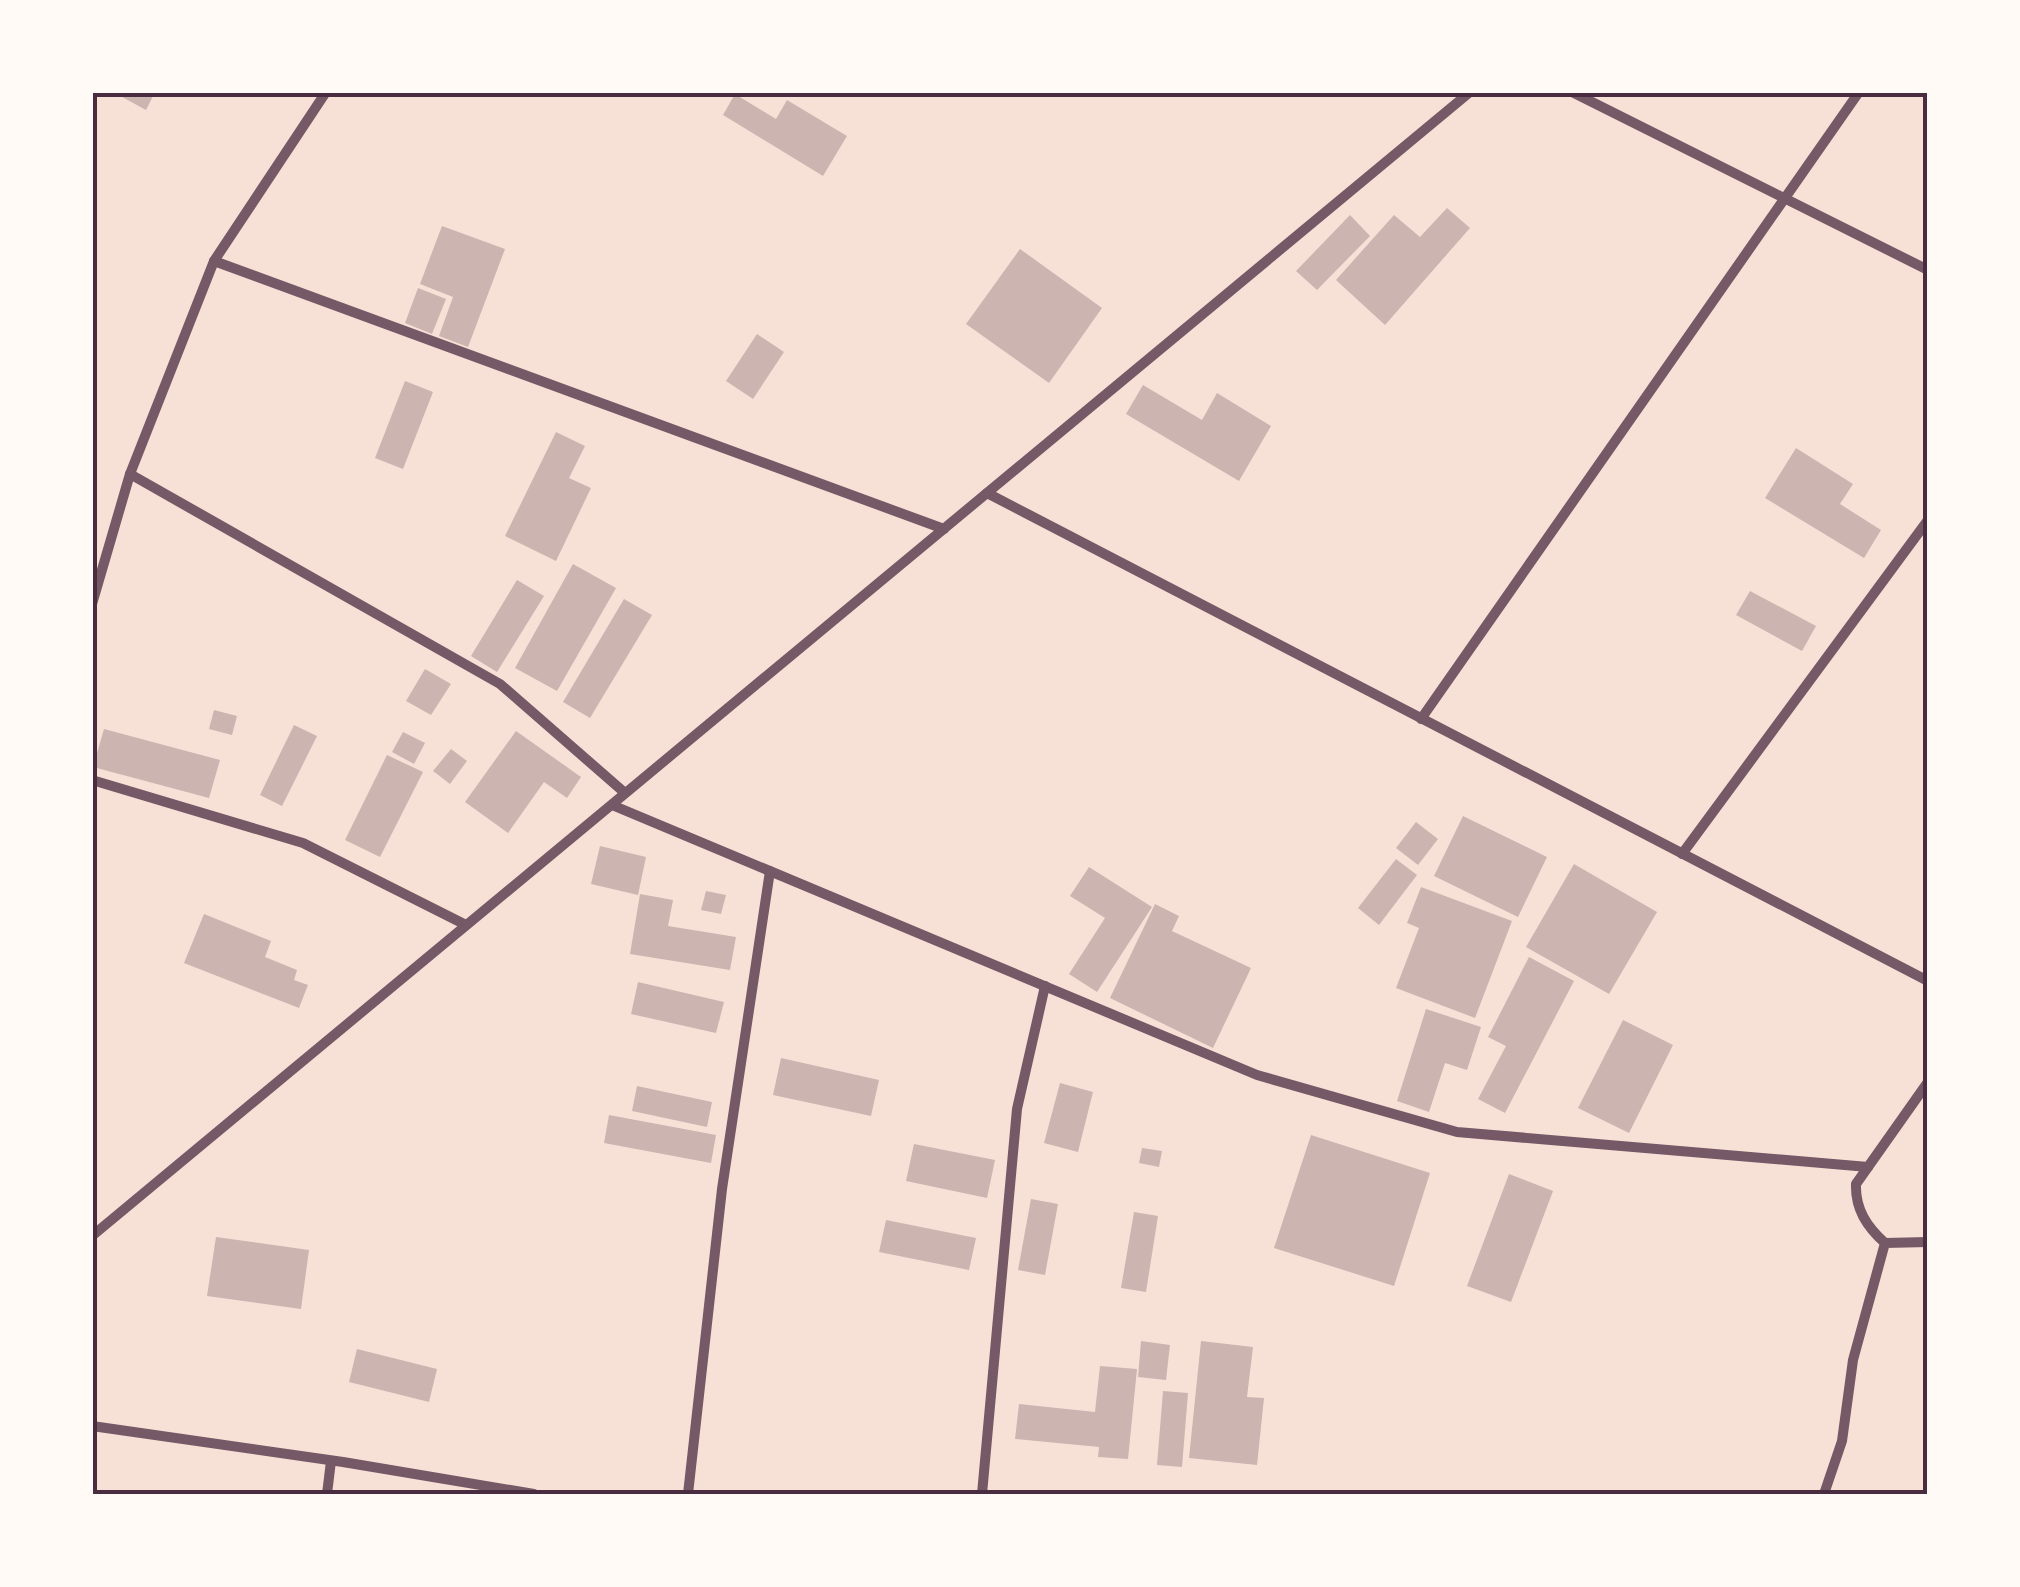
<svg xmlns="http://www.w3.org/2000/svg" width="2020" height="1587" viewBox="0 0 2020 1587" font-family="'Fira Sans',sans-serif">
<rect width="100%" height="100%" fill="#f7e1d7"/>
<g fill="#ccb4b1">
<path d="M113,92H155L146,110Z"/>
<path d="M735,94L776,119L787,100L847,136L823,176L723,115Z"/>
<path d="M1447,208L1470,228L1385,325L1336,280L1394,215L1420,237Z"/>
<path d="M1350,215L1370,236L1317,290L1296,271Z"/>
<path d="M442,226L505,249L468,347L439,336L453,297L420,284Z"/>
<path d="M1020,249L1102,308L1049,383L966,324Z"/>
<path d="M418,288L446,299L432,334L405,323Z"/>
<path d="M757,334L784,352L753,399L726,381Z"/>
<path d="M405,381L433,392L403,469L375,458Z"/>
<path d="M1143,385L1202,420L1217,393L1271,426L1239,481L1126,414Z"/>
<path d="M556,432L585,446L569,478L591,488L556,561L505,536Z"/>
<path d="M1796,448L1853,484L1840,504L1881,530L1864,558L1765,498Z"/>
<path d="M573,564L616,588L557,691L515,668Z"/>
<path d="M517,580L544,596L497,672L471,656Z"/>
<path d="M1750,591L1816,626L1802,651L1736,615Z"/>
<path d="M624,599L652,615L590,718L563,702Z"/>
<path d="M425,669L451,684L431,715L406,701Z"/>
<path d="M214,710L237,716L232,735L209,729Z"/>
<path d="M294,725L317,736L282,806L260,795Z"/>
<path d="M104,729L220,760L209,798L93,767Z"/>
<path d="M516,731L581,777L567,798L544,782L508,833L465,802Z"/>
<path d="M403,732L425,743L414,764L392,752Z"/>
<path d="M451,749L467,761L450,784L433,771Z"/>
<path d="M387,755L423,772L380,857L345,840Z"/>
<path d="M1463,816L1547,857L1518,917L1434,876Z"/>
<path d="M1416,822L1438,839L1418,865L1396,848Z"/>
<path d="M600,846L646,857L638,895L591,884Z"/>
<path d="M1396,859L1417,875L1379,925L1358,908Z"/>
<path d="M1574,864L1657,912L1609,994L1526,947Z"/>
<path d="M1089,867L1152,907L1097,992L1069,974L1105,918L1070,896Z"/>
<path d="M1421,887L1512,921L1475,1018L1396,988L1419,928L1407,923Z"/>
<path d="M706,891L726,895L721,914L701,910Z"/>
<path d="M640,894L673,900L668,926L736,937L730,970L630,954Z"/>
<path d="M1155,904L1179,916L1172,931L1251,968L1213,1048L1110,998Z"/>
<path d="M204,914L271,941L265,957L297,970L294,980L308,985L299,1008L184,963Z"/>
<path d="M1529,957L1574,981L1505,1113L1478,1099L1506,1046L1488,1037Z"/>
<path d="M638,982L724,1002L716,1033L631,1014Z"/>
<path d="M1426,1009L1481,1027L1467,1070L1445,1063L1429,1112L1397,1101Z"/>
<path d="M1623,1020L1673,1045L1629,1133L1578,1108Z"/>
<path d="M781,1058L879,1080L871,1116L773,1095Z"/>
<path d="M1060,1083L1093,1092L1078,1152L1044,1143Z"/>
<path d="M637,1086L712,1102L707,1127L632,1111Z"/>
<path d="M609,1115L716,1135L711,1163L604,1143Z"/>
<path d="M1311,1135L1430,1173L1394,1286L1274,1248Z"/>
<path d="M914,1144L995,1160L987,1198L906,1181Z"/>
<path d="M1142,1148L1162,1151L1159,1167L1139,1163Z"/>
<path d="M1509,1174L1553,1191L1511,1302L1467,1286Z"/>
<path d="M1031,1199L1058,1204L1045,1275L1018,1270Z"/>
<path d="M1134,1212L1158,1216L1146,1292L1121,1288Z"/>
<path d="M886,1220L976,1238L969,1270L879,1252Z"/>
<path d="M216,1237L309,1250L301,1309L207,1296Z"/>
<path d="M1141,1341L1170,1345L1166,1380L1138,1377Z"/>
<path d="M1201,1341L1253,1347L1247,1397L1264,1398L1257,1465L1189,1458Z"/>
<path d="M357,1349L437,1369L429,1402L349,1382Z"/>
<path d="M1100,1366L1137,1369L1128,1459L1098,1457L1099,1447L1015,1439L1019,1404L1095,1412Z"/>
<path d="M1163,1391L1188,1393L1182,1467L1157,1465Z"/>
</g>
<g fill="none" stroke-linecap="round" stroke-linejoin="round">
<g stroke="#755966" stroke-width="10">
<path d="M1572,92L1928,270"/>
<path d="M214,261L944,529"/>
<path d="M130,474L500,684L625,793"/>
<path d="M987,493L1928,981"/>
<path d="M92,604L130,474L214,261L326,92"/>
<path d="M1421,719L1859,92"/>
<path d="M92,780L303,843L466,925"/>
<path d="M612,805L1257,1075L1457,1132L1868,1167"/>
<path d="M1682,854L1928,520"/>
<path d="M92,1236L1470,92"/>
<path d="M1885,1243L1928,1242"/>
<path d="M92,1426L343,1462L534,1494"/>
<path d="M327,1494L331,1461"/>
<path d="M688,1494L722,1189L770,871"/>
<path d="M982,1494L1017,1109L1045,986"/>
<path d="M1824,1494L1842,1441L1853,1360L1885,1243C1867,1227 1855,1209 1856,1184L1928,1082"/>
</g>
</g>
<rect width="2020" height="1587" fill="none" stroke="#fffaf5" stroke-width="190"/>
<rect x="95" y="95" width="1830" height="1397" fill="none" stroke="#4a2c40" stroke-width="4"/>
</svg>
